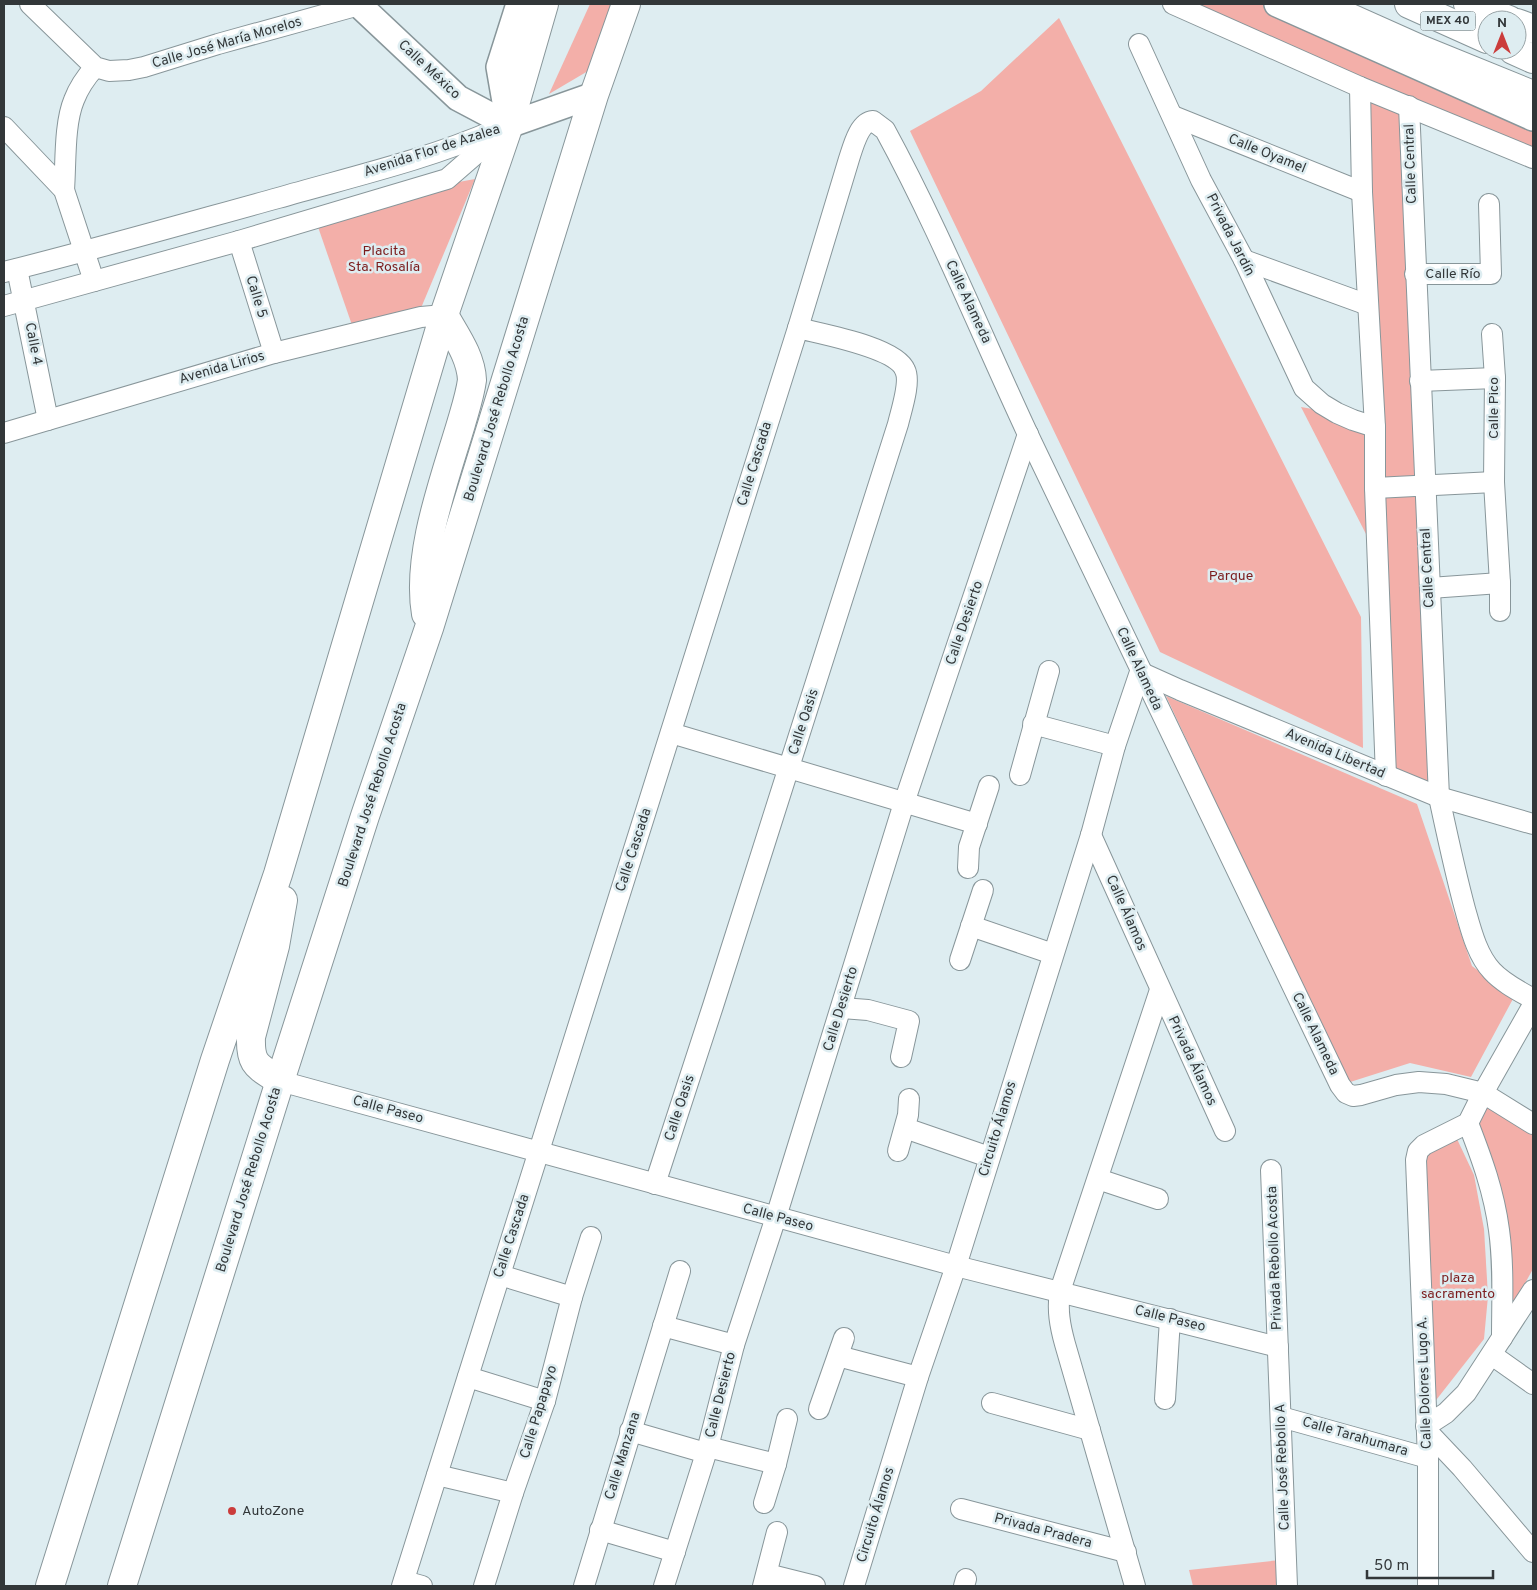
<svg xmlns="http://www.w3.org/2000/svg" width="1537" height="1590" viewBox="0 0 1537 1590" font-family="Overpass,sans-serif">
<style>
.green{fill:#f3afa9}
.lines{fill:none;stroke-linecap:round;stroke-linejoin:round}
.minor-casing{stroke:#88969a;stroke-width:22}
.tertiary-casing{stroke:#88969a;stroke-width:28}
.primary-casing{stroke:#88969a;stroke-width:30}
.trunk-casing{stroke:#88969a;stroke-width:30}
.minor{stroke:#fff;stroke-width:20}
.tertiary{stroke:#fff;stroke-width:25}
.primary{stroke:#fff;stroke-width:28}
.trunk{stroke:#fff;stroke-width:28}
.poi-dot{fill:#cb3c3b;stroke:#deedf1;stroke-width:2}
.labels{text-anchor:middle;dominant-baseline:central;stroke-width:5;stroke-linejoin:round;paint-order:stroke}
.shield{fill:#deedf1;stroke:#666e70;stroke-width:1}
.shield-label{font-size:12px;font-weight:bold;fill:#323739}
.street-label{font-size:14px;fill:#323739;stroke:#deedf1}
.park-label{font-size:14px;fill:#7b1c1d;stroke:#deedf1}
.poi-label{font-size:14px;fill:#323739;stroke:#deedf1;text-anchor:start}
</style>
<rect width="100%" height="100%" fill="#deedf1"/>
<g class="green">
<polygon points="590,4 617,4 588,71 549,94"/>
<polygon points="1178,4 1269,4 1533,122 1533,152"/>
<polygon points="1059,18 1361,617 1363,748 1160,652 910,131 981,91"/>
<polygon points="1361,89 1408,107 1420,482 1377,485"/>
<polygon points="475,179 421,308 353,328 317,224 448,184"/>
<polygon points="1301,407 1324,411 1369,430 1366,534"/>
<polygon points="1422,488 1433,787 1388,772 1377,490"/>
<polygon points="1166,696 1417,804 1472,966 1514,997 1471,1077 1410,1063 1347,1083"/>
<polygon points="1485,1101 1533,1131 1533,1269 1510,1310 1472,1124"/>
<polygon points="1457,1139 1474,1175 1484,1229 1488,1296 1484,1339 1433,1404 1424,1157 1435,1147"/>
<polygon points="1280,1560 1281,1586 1193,1586 1189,1570"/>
</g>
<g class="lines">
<defs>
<g id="minor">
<polyline points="30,4 95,67 109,71 129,70 144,67 218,44 359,5"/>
<polyline points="1173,4 1360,87 1533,158"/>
<polyline points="1139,44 1201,180 1244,260 1304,388 1322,404 1337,413 1353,420 1375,427"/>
<polyline points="1360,87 1362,192 1375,427 1375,488 1386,776"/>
<path d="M1409,106L1439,797C1447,834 1455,872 1465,909C1471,930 1477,955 1492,971C1503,983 1519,991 1533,999"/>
<polyline points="1173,116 1362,192"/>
<polyline points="4,127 64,190 94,281"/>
<path d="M64,190C66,163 64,124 74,100C79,87 86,77 95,67"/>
<polyline points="239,241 274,353"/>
<polyline points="1244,260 1368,305"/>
<polyline points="17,269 48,420"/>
<path d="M4,272C96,249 187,223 278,198C351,177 426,160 495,130"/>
<polyline points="1415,274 1491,274 1489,204"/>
<polyline points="4,306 239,241 447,179 509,125"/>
<polyline points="1492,334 1495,378 1494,482 1500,583 1500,611"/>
<polyline points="1420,381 1495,378"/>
<polyline points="4,433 274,353 421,317 444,315"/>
<polyline points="1375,488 1494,482"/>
<polyline points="1430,588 1500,583"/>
<polyline points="1033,724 1115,746"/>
<polyline points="671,733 977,824"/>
<polyline points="1020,775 1049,671"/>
<polyline points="1091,835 1225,1131"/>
<polyline points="968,868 969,847 989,786"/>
<polyline points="971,926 1053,954"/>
<polyline points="960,960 983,890"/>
<polyline points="842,1008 868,1010 909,1021 901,1057"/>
<polyline points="280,1081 956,1266 1278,1347"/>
<path d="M1468,1123C1482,1159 1494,1192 1499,1230C1504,1266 1502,1302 1502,1338"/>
<polyline points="905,1128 989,1157"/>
<polyline points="898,1151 908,1115 909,1099"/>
<polyline points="1271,1170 1287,1586"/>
<polyline points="1098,1179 1158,1199"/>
<path d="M655,1184L713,1006L898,424C901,411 911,382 905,370C896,347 821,334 798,328"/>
<polyline points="500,1275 572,1297"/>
<polyline points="663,1326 734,1345"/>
<polyline points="1492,1355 1533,1384"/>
<polyline points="838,1356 918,1377"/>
<polyline points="468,1377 545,1401"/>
<polyline points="1165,1399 1170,1319"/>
<polyline points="992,1403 1090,1430"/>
<polyline points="819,1409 844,1338"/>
<polyline points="1281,1417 1428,1458"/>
<polyline points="1426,1426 1446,1413 1466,1393 1533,1290"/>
<polyline points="630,1431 706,1453"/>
<polyline points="1427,1431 1462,1468 1533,1552"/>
<polyline points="708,1447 776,1464"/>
<polyline points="437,1475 513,1493"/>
<polyline points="764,1503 776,1464 787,1419"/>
<polyline points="961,1509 1126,1552"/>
<polyline points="600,1530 675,1552"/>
<polyline points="767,1574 815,1586"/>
<polyline points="404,1581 422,1586"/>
<path d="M402,1586L798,328L849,159C853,147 859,122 873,121L885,130C940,231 983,339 1032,443C1134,658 1236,872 1340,1085L1346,1093L1353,1096L1361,1095L1396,1085L1419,1082L1446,1084L1483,1093L1533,1124"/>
<polyline points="484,1586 513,1493 545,1401 572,1297 591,1237"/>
<polyline points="584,1586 680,1271"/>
<polyline points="664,1586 708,1447 734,1345 776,1217 904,803 1028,434"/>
<polyline points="763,1586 777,1532"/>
<polyline points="854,1586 918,1377 956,1266 1091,835 1115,746 1140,672 1180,690 1439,797 1533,824"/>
<polyline points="964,1586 966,1579"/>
<path d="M1135,1586L1065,1344C1060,1326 1057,1310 1060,1291L1160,990"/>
<polyline points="1428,1586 1428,1458 1416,1160 1418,1151 1424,1145 1468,1123 1483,1093 1533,1005"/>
</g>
<g id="tertiary">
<polyline points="358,4 458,98 509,125 594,95"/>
<polyline points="1277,4 1533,118"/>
<polyline points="509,125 499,67 519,4"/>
</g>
<g id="primary">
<path d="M426,614C416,555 444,481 461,424C465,410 470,395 472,380C471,356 455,335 444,315"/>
<path d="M280,1081C258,1066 250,1066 251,1037L275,946L283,900"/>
<polyline points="50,1586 215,1060 278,874 444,315 509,125 544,4"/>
<polyline points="122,1586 280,1081 365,816 429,628 594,95 626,4"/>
</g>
<g id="trunk">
<polyline points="1319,4 1422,50 1533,95"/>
<polyline points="1409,4 1487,39"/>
<polyline points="1468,4 1509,20"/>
<polyline points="1517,23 1533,29"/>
<polyline points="1513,50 1533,59"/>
</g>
</defs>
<use href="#minor" class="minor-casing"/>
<use href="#tertiary" class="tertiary-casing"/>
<use href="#primary" class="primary-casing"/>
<use href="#trunk" class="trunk-casing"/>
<use href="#minor" class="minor"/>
<use href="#tertiary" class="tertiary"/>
<use href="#primary" class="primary"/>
<use href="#trunk" class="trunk"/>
</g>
<circle class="poi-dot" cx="232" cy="1511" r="5"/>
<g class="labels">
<rect class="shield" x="1420.5" y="11.5" width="55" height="19" rx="4"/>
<g class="shield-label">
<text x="1448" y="21">MEX 40</text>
</g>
<g class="street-label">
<text transform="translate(227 43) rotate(-16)">Calle José María Morelos</text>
<text transform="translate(429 70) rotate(43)">Calle México</text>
<text transform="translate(432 151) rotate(-18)">Avenida Flor de Azalea</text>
<text transform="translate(1267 154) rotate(22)">Calle Oyamel</text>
<text transform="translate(1411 164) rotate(-92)">Calle Central</text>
<text transform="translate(1230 235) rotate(63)">Privada Jardín</text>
<text x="1453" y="274">Calle Río</text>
<text transform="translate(256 297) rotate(73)">Calle 5</text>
<text transform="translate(968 302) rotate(65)">Calle Alameda</text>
<text transform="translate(33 344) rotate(79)">Calle 4</text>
<text transform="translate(222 368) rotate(-16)">Avenida Lirios</text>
<text transform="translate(1494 408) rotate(-90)">Calle Pico</text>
<text transform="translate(497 409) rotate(-73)">Boulevard José Rebollo Acosta</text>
<text transform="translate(755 464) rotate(-73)">Calle Cascada</text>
<text transform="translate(1428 568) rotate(-93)">Calle Central</text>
<text transform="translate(965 623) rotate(-71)">Calle Desierto</text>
<text transform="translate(1139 669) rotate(65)">Calle Alameda</text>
<text transform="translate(804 722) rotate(-72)">Calle Oasis</text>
<text transform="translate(1335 754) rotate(23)">Avenida Libertad</text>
<text transform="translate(373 795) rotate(-72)">Boulevard José Rebollo Acosta</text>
<text transform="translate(634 850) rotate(-72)">Calle Cascada</text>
<text transform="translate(1126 913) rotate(66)">Calle Álamos</text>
<text transform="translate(841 1009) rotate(-73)">Calle Desierto</text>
<text transform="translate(1315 1034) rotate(64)">Calle Alameda</text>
<text transform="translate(1192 1061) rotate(65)">Privada Álamos</text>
<text transform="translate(680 1108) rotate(-72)">Calle Oasis</text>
<text transform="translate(388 1110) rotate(15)">Calle Paseo</text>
<text transform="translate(998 1129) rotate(-73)">Circuito Álamos</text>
<text transform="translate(249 1180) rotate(-73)">Boulevard José Rebollo Acosta</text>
<text transform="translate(778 1218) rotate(15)">Calle Paseo</text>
<text transform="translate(512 1236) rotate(-72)">Calle Cascada</text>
<text transform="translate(1275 1258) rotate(-92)">Privada Rebollo Acosta</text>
<text transform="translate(1170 1319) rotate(14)">Calle Paseo</text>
<text transform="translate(1425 1383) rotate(-92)">Calle Dolores Lugo A.</text>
<text transform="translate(721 1395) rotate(-76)">Calle Desierto</text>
<text transform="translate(539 1412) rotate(-73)">Calle Papapayo</text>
<text transform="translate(1355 1437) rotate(16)">Calle Tarahumara</text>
<text transform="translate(623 1456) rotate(-73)">Calle Manzana</text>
<text transform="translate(1283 1467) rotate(-92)">Calle José Rebollo A</text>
<text transform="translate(876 1515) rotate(-73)">Circuito Álamos</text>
<text transform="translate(1043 1531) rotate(15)">Privada Pradera</text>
</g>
<g class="park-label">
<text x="384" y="251">Placita<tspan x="384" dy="16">Sta. Rosalía</tspan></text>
<text x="1231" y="576">Parque</text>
<text x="1458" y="1278">plaza<tspan x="1458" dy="16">sacramento</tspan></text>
</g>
<g class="poi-label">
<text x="242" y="1511">AutoZone</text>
</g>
</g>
<rect width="1537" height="1590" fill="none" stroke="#323739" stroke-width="10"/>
<g transform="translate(1502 35)"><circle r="24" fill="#deedf1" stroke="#99a4a7"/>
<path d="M0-4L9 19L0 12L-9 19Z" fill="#cb3c3b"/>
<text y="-8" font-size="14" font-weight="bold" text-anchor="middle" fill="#323739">N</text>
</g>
<path d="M1367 1570v8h126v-8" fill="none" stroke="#323739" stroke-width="2.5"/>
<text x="1374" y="1570" font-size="15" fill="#323739" stroke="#deedf1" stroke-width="4" paint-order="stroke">50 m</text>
</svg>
